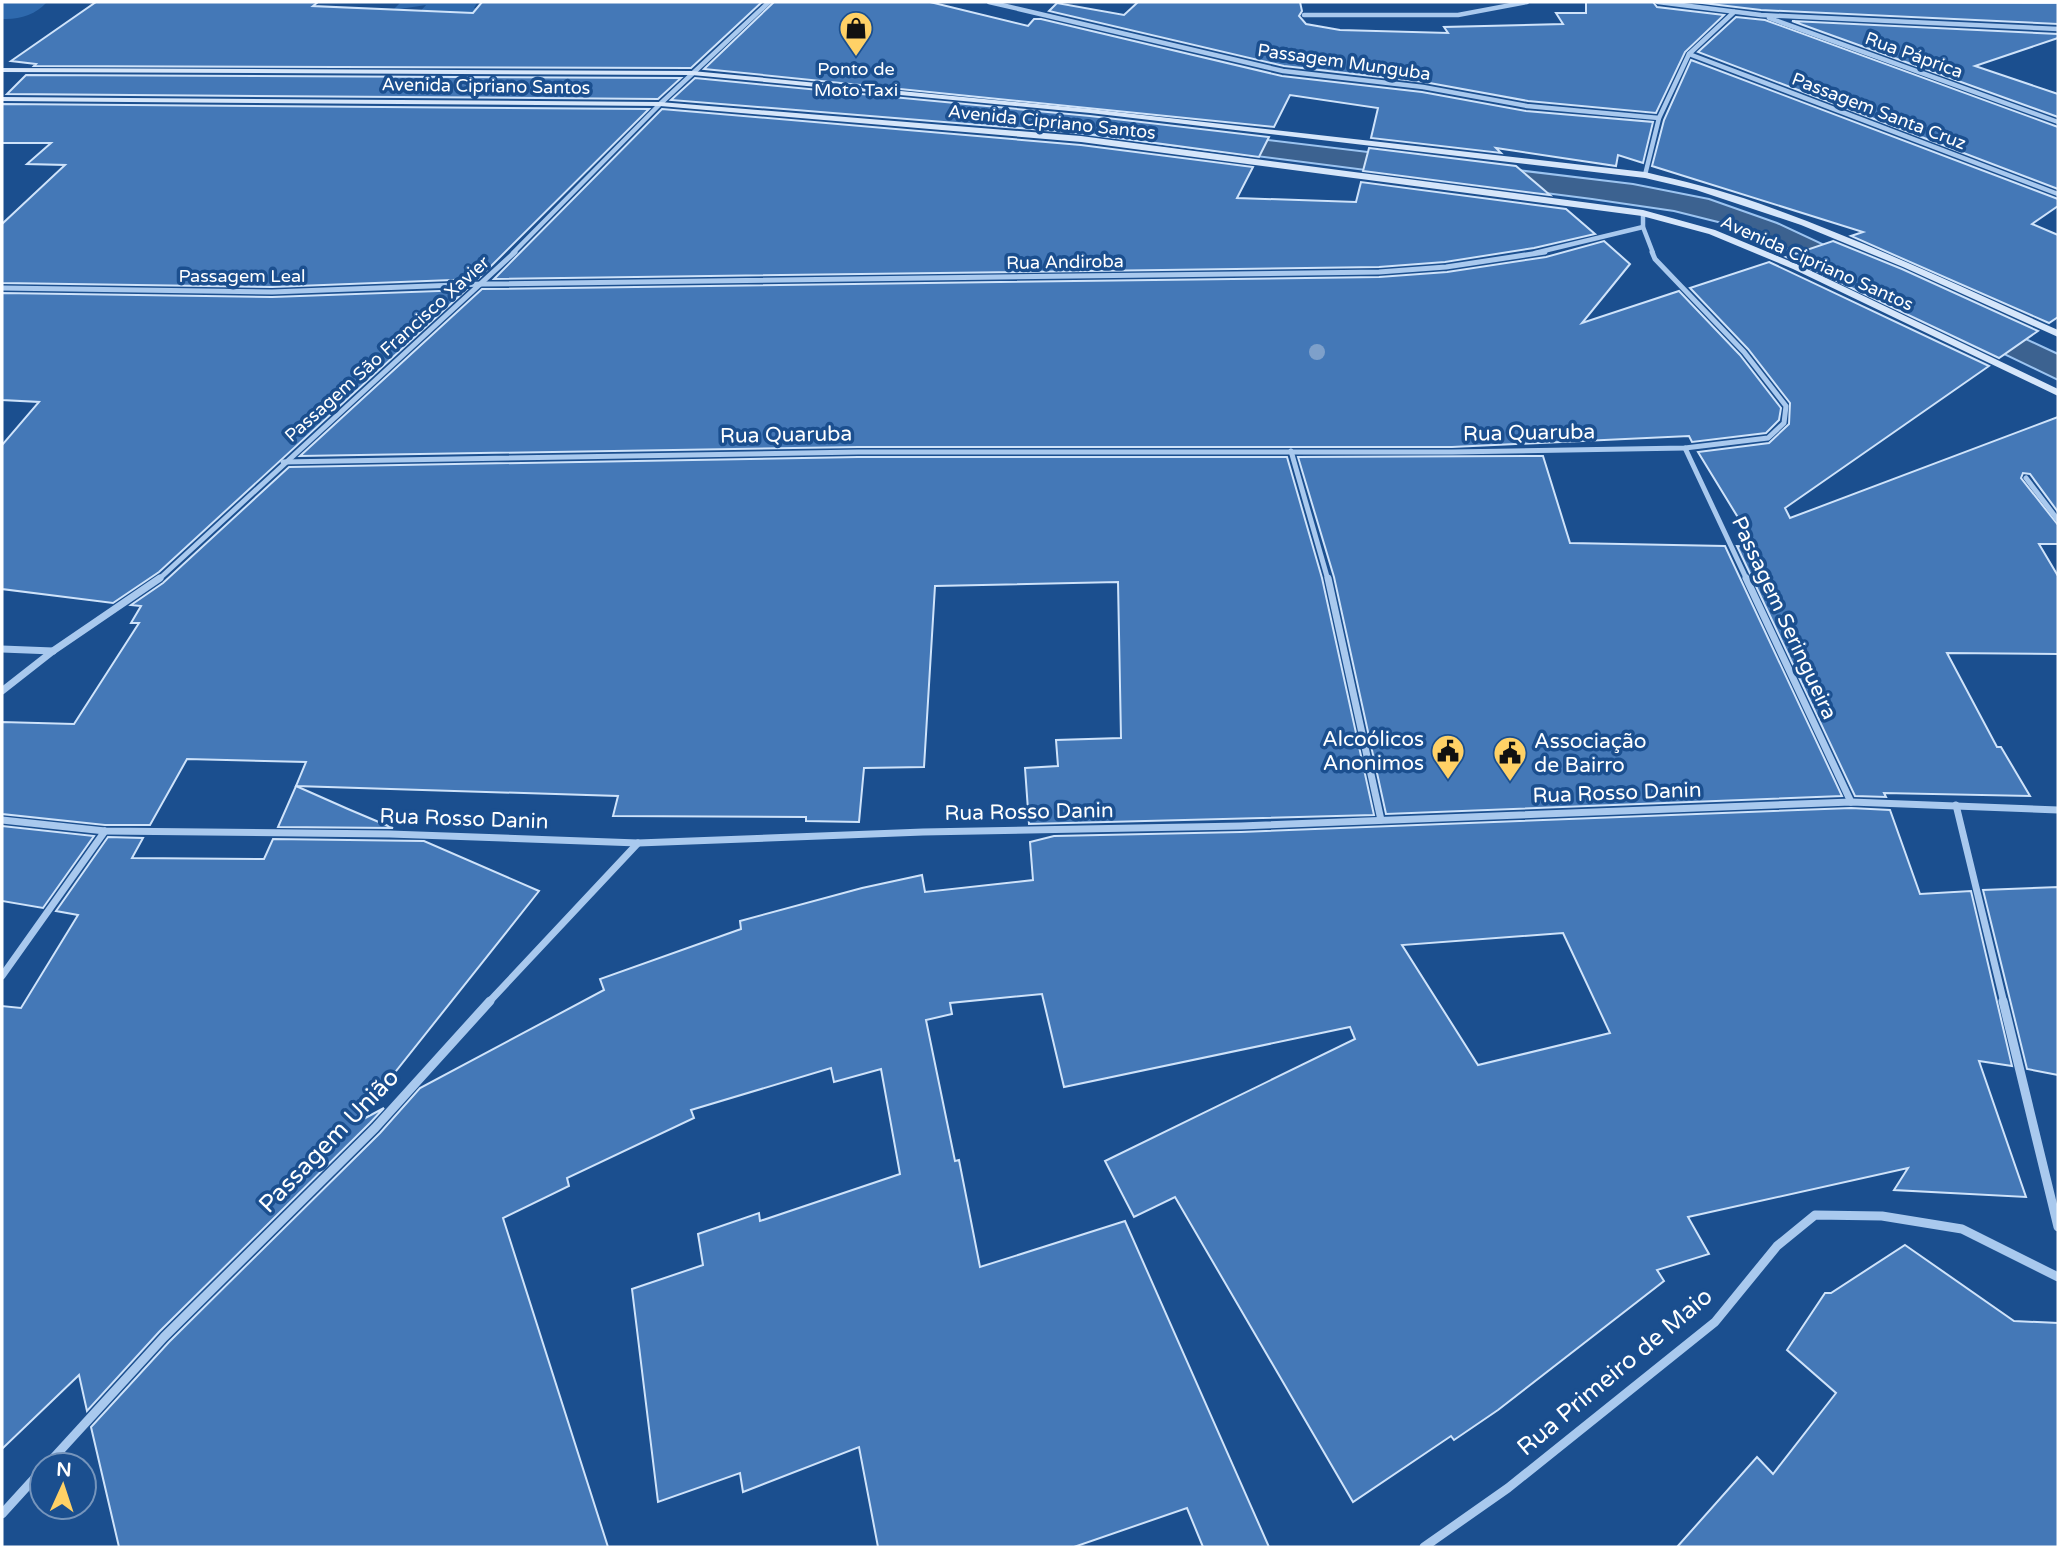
<svg xmlns="http://www.w3.org/2000/svg" width="2060" height="1549" viewBox="0 0 2060 1549" font-family="'Varela Round',sans-serif">
<style>
.green{fill:#2e69ad}
.water{fill:#3c6290;stroke:#9cc4f0;stroke-width:2}
.building{fill:#4478b7;stroke:#cfe3fa;stroke-width:2;fill-rule:evenodd}
.lines{fill:none;stroke-linecap:round;stroke-linejoin:round}
.street-far3{stroke:#a9c9ee;stroke-width:4.5}
.street-far2{stroke:#a9c9ee;stroke-width:5}
.street-far1{stroke:#a9c9ee;stroke-width:7}
.street{stroke:#a9c9ee;stroke-width:9}
.secondary{fill:#d6e6fa;fill-rule:evenodd}
.tree{fill:#7ea0ca}
.labels{text-anchor:middle;dominant-baseline:central;stroke-width:7;stroke-linejoin:round;paint-order:stroke}
.far-street-label{font-size:18px;fill:#fff;stroke:#1b4f8f}
.far-poi-label{font-size:18px;fill:#fff;stroke:#1b4f8f}
.street-label{font-size:21px;fill:#fff;stroke:#1b4f8f}
.poi-label{font-size:21px;fill:#fff;stroke:#1b4f8f;text-anchor:end}
.near-street-label{font-size:24px;fill:#fff;stroke:#1b4f8f}
</style>
<rect width="100%" height="100%" fill="#1b4f8f"/>
<g class="green">
<path d="M5,2H47C35,15 19,20 2,19V3Z"/>
<polygon points="401,2 477,3 474,8 510,13 453,14 400,34 426,5 393,10"/>
</g>
<polygon class="water" points="1027,111 1633,184 1709,199 1777,223 2058,354 2058,380 1782,247 1726,224 1674,211 1592,199 1061,131"/>
<g class="building">
<polygon points="96,2 318,2 313,6 473,13 482,2 762,2 691,68 34,66 36,64 11,61"/>
<polygon points="774,2 930,2 1028,26 1034,19 1041,19 1282,76 1422,92 1526,111 1653,122 1643,163 1618,155 1616,166 1496,148 1501,153 1371,138 1378,108 1290,95 1274,127 704,69"/>
<polygon points="1138,2 1300,2 1302,11 1299,16 1306,24 1340,30 1448,33 1444,27 1563,24 1556,13 1586,13 1586,2 1653,2 1657,7 1724,15 1685,52 1656,113 1528,101 1424,82 1284,66 1049,11 1057,3 1124,15"/>
<polygon points="1694,2 2058,3 2058,24 1761,10"/>
<polygon points="1736,17 1765,20 2058,127 2058,189 1698,52"/>
<polygon points="1792,21 2058,34 2058,38 1975,66 2058,94 2058,117"/>
<polygon points="1691,60 2058,199 2058,206 2032,224 2058,235 2058,317 2049,323 1851,236 1863,232 1652,166 1664,120"/>
<polygon points="26,75 681,78 658,99 7,94"/>
<polygon points="695,78 1090,116 1269,137 1259,157 1081,133 671,100"/>
<polygon points="2,104 649,109 478,279 272,287 2,283 2,224 65,165 27,164 51,143 2,143"/>
<polygon points="662,109 1081,145 1253,167 1237,198 1356,202 1361,182 1566,209 1595,234 1534,248 1445,262 1379,267 494,279"/>
<polygon points="1369,148 1516,166 1550,195 1363,171"/>
<polygon points="1604,241 1630,264 1582,323 1679,291 1740,355 1781,408 1779,420 1766,433 1692,442 1689,436 1452,447 858,447 300,456 482,289 1379,277 1447,272 1546,257"/>
<polygon points="1833,241 1902,269 2038,331 1999,358 1786,257"/>
<polygon points="1769,262 1989,366 1785,508 1790,518 2058,417 2058,512 2030,474 2023,473 2021,478 2058,525 2058,544 2039,544 2058,576 2058,654 1947,653 1997,747 2001,747 2030,796 1884,793 1886,797 1855,796 1737,546 1756,547 1698,452 1769,443 1789,424 1790,403 1748,349 1690,288"/>
<polygon points="466,290 159,572 113,603 2,589 2,445 39,402 2,400 2,293 272,297"/>
<polygon points="1543,456 1570,543 1725,546 1842,796 1386,814 1334,577 1298,457"/>
<polygon points="858,457 1287,457 1322,578 1374,815 1029,824 1025,768 1058,766 1056,740 1121,738 1118,582 935,586 924,767 864,768 859,822 806,821 806,817 613,816 618,796 296,786 306,762 187,759 150,825 105,825 2,814 2,722 74,724 139,623 131,623 141,606 131,605 163,583 289,467"/>
<polygon points="296,786 348,809 393,828 278,827"/>
<path d="M1851,808L1890,810L1920,894L1971,891L2012,1066L1979,1061L2026,1197L1894,1190L1908,1168L1688,1217L1709,1254L1657,1270L1664,1281L1498,1410L1454,1440L1451,1436L1353,1502L1175,1197L1134,1217L1105,1161L1355,1039L1350,1027L1064,1087L1042,994L950,1003L952,1014L926,1020L955,1161L959,1160L980,1267L1125,1221L1269,1547H1203L1187,1508L1074,1547H878L859,1447L743,1492L740,1473L658,1502L632,1289L703,1265L698,1234L759,1213L760,1221L900,1174L881,1069L834,1082L831,1068L691,1110L694,1118L567,1178L569,1186L503,1218L608,1547H119L91,1427L169,1342L380,1133L420,1088L604,990L600,979L741,929L740,921L862,888L922,875L925,892L1033,880L1030,842L1054,836L1241,832ZM1563,933L1610,1033L1478,1065L1402,945Z"/>
<polygon points="2,826 94,836 43,908 2,901"/>
<polygon points="108,837 143,838 132,858 264,859 273,839 424,841 539,891 354,1124 384,1108 370,1123 159,1332 87,1411 79,1375 2,1449 2,1006 21,1008 78,915 56,911"/>
<polygon points="2058,887 2058,1075 2027,1069 1983,890"/>
<polygon points="1905,1245 2014,1321 2058,1323 2058,1547 1677,1547 1757,1457 1773,1474 1836,1393 1787,1350 1825,1293 1831,1293"/>
</g>
<g class="lines">
<g class="street-far3">
<polyline points="989,2 1283,71 1423,87 1527,106 1659,118"/>
<polyline points="1658,2 1761,15 2058,29"/>
<polyline points="1304,15 1458,15 1527,2"/>
<polyline points="1769,18 2058,122"/>
<polyline points="1689,54 2058,194"/>
<polyline points="1645,175 1659,118 1689,54 1734,12"/>
<polyline points="1643,213 1643,227 1653,253"/>
<polyline points="513,253 660,104 769,2"/>
<polyline points="1535,253 1643,227"/>
</g>
<g class="street-far2">
<polyline points="2,288 272,292 483,284 1379,272 1446,267 1545,252"/>
<polyline points="1685,448 1747,580"/>
<polyline points="1291,451 1328,580"/>
<polyline points="283,462 858,452 1452,452 1685,448 1768,438 1784,423 1786,406 1744,352 1655,259 1652,252"/>
<polyline points="2026,478 2058,520"/>
<polyline points="158,580 515,252"/>
</g>
<g class="street-far1">
<polyline points="1328,578 1381,820"/>
<polyline points="1746,578 1851,802"/>
<polyline points="2,649 53,651"/>
<polyline points="2,691 53,651 160,578"/>
<polyline points="1956,805 2004,1003"/>
<polyline points="2,820 105,831 390,834 638,843 923,832 1241,826 1851,802 2058,810"/>
<polyline points="2,976 105,831"/>
<polyline points="488,1003 638,843"/>
</g>
<g class="street">
<polyline points="2003,1001 2058,1227"/>
<polyline points="47,1465 164,1337 375,1128 490,1001"/>
<polyline points="2,1514 42,1470"/>
<polyline points="1424,1547 1508,1488 1715,1322 1777,1246 1815,1215 1882,1216 1962,1229 2058,1277"/>
</g>
<g class="secondary">
<path d="M2,68L692,71L1090,109L1645,172C1683,181 1721,190 1758,203C1861,239 1959,286 2058,330V337L1903,267L1801,225L1696,190L1645,178L1090,113L692,75L2,72Z"/>
<polygon points="2,97 660,102 1081,136 1643,210 1715,230 1799,265 2058,389 2058,396 1793,269 1709,234 1642,216 1081,142 660,106 2,101"/>
</g>
</g>
<circle class="tree" cx="1317" cy="352" r="8"/>
<defs>
<symbol id="shop-pin" viewBox="-11 -11 22 30"><path d="M0 17L-7.5 6A9.5 9.5 0 1 1 7.5 6Z" fill="#ffd166" stroke="#1b4f8f"/><path d="M-5-2.5h2.3a2.7 3.5 0 0 1 5.4 0H5L5.5 6h-11ZM-1.5-2.5h3a1.5 2.3 0 0 0-3 0Z" fill="#111"/></symbol>
<symbol id="civic-pin" viewBox="-11 -11 22 30"><path d="M0 17L-7.5 6A9.5 9.5 0 1 1 7.5 6Z" fill="#ffd166" stroke="#1b4f8f"/><path d="M-.6-6.5H3V-4.5H.6V-3L4-1V1h2V6H-6V1h2V-1L-.6-3ZM-1.2 2.5V6h2.4V2.5Z" fill="#111"/></symbol>
</defs>
<g fill-rule="evenodd">
<use href="#shop-pin" x="837" y="9" width="38" height="52"/>
<use href="#civic-pin" x="1429" y="732" width="38" height="52"/>
<use href="#civic-pin" x="1491" y="734" width="38" height="52"/>
</g>
<g class="labels">
<g class="far-street-label">
<text transform="translate(1914 55) rotate(20)">Rua Páprica</text>
<text transform="translate(1344 62) rotate(8)">Passagem Munguba</text>
<text transform="translate(486 86) rotate(1)">Avenida Cipriano Santos</text>
<text transform="translate(1879 111) rotate(21)">Passagem Santa Cruz</text>
<text transform="translate(1052 122) rotate(6)">Avenida Cipriano Santos</text>
<text transform="translate(1065 262) rotate(-1)">Rua Andiroba</text>
<text transform="translate(1817 263) rotate(24)">Avenida Cipriano Santos</text>
<text x="242" y="276">Passagem Leal</text>
<text transform="translate(387 349) rotate(-42)">Passagem São Francisco Xavier</text>
</g>
<g class="far-poi-label">
<text x="856" y="69">Ponto de<tspan x="856" dy="21">Moto Taxi</tspan></text>
</g>
<g class="street-label">
<text transform="translate(1529 433) rotate(-1)">Rua Quaruba</text>
<text transform="translate(786 435) rotate(-1)">Rua Quaruba</text>
<text transform="translate(1784 618) rotate(65)">Passagem Seringueira</text>
<text transform="translate(1617 793) rotate(-2)">Rua Rosso Danin</text>
<text transform="translate(1029 812) rotate(-1)">Rua Rosso Danin</text>
<text transform="translate(464 819) rotate(2)">Rua Rosso Danin</text>
</g>
<g class="poi-label">
<text x="1424" y="739">Alcoólicos<tspan x="1424" dy="24">Anonimos</tspan></text>
<text x="1534" y="741" text-anchor="start">Associação<tspan x="1534" dy="24">de Bairro</tspan></text>
</g>
<g class="near-street-label">
<text transform="translate(329 1141) rotate(-46)">Passagem União</text>
<text transform="translate(1615 1372) rotate(-40)">Rua Primeiro de Maio</text>
</g>
</g>
<rect width="2060" height="1549" fill="none" stroke="#ffffff" stroke-width="7"/>
<g transform="translate(63 1486) rotate(3)"><circle r="33" fill="#1b4f8f" stroke="#7695bc" stroke-width="2"/>
<path d="M0-5L12 26L0 18L-12 26Z" fill="#ffd166"/>
<text y="-10" font-size="19" font-weight="bold" text-anchor="middle" fill="#ffffff">N</text>
</g>
</svg>
